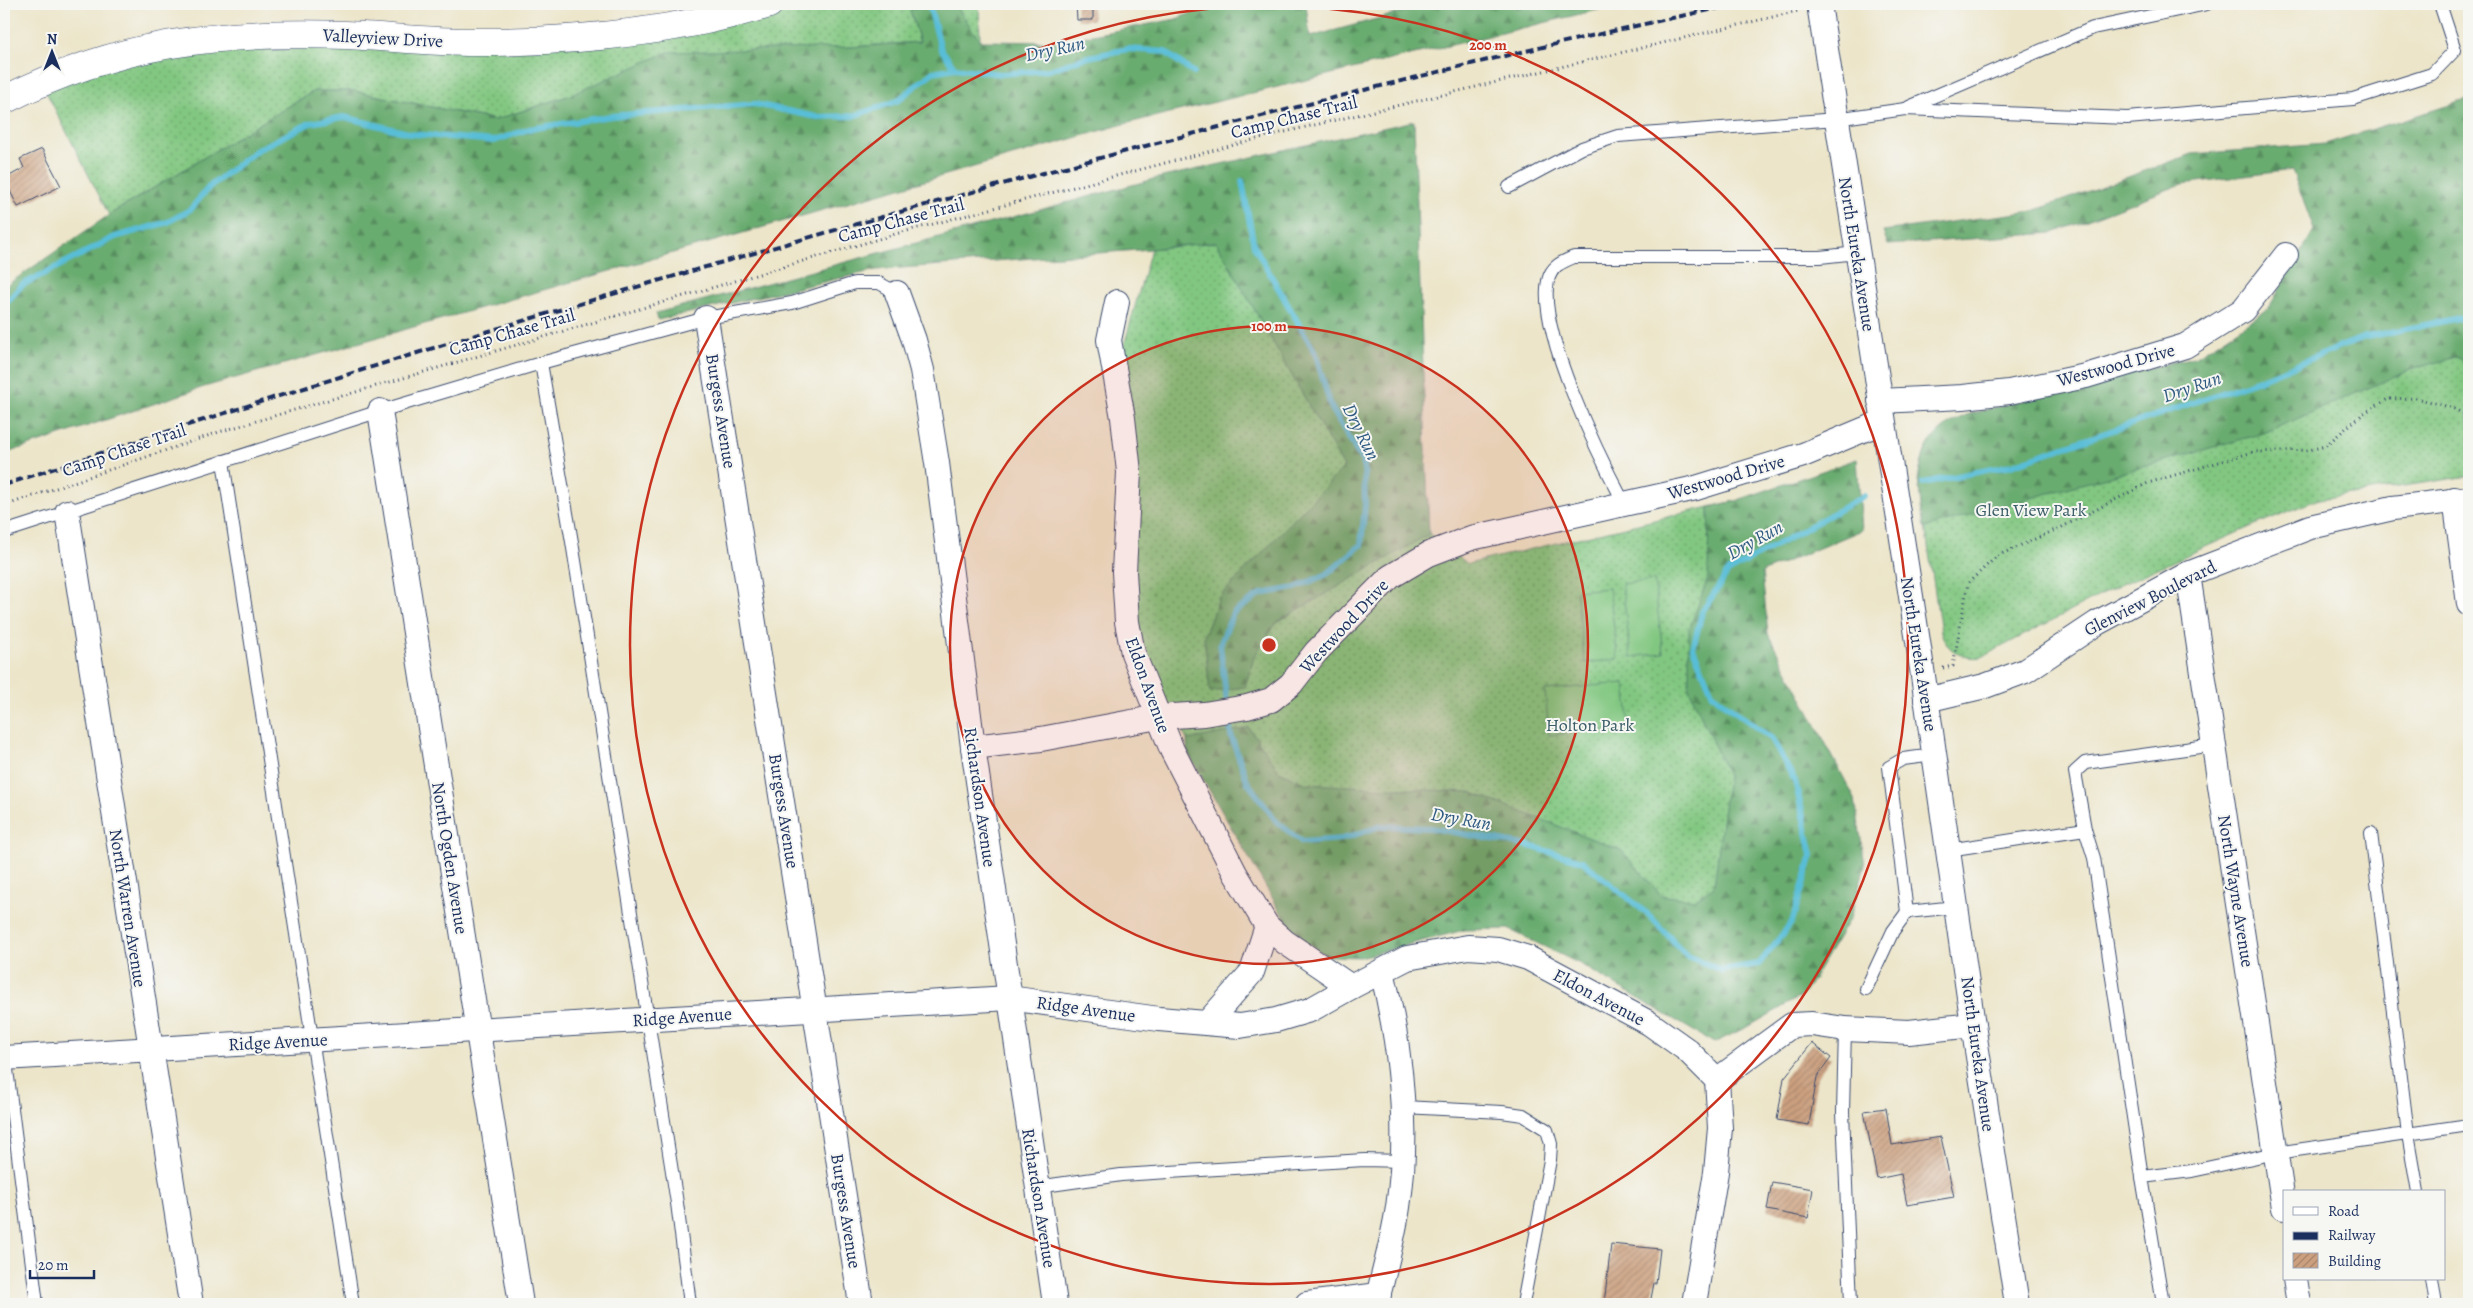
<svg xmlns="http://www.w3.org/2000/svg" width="2473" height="1308" viewBox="0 0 2473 1308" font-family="Alegreya,serif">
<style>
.grass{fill:url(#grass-dots);stroke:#4e7b70}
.forest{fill:url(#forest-firs);stroke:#426e66}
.garden{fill:#82c781;stroke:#4e7b70}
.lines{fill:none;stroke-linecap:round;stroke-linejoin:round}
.stream{stroke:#59bdd7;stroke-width:6}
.building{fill:url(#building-hatch)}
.lane-casing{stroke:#3a4a6e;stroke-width:14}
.street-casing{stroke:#3a4a6e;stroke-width:26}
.secondary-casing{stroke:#3a4a6e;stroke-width:29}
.path{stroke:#3a4a6e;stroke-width:3;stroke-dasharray:1 4;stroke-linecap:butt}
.lane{stroke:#fff;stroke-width:12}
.street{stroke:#fff;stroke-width:24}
.secondary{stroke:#fff;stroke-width:28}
.rail{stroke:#1b2f5e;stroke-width:4;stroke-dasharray:8 4;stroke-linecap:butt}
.ring{fill:none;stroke:#c8321e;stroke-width:2.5}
.labels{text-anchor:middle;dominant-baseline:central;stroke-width:4;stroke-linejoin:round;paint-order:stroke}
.street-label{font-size:18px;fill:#1b2f5e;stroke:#f6f6f2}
.park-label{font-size:18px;fill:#3a5d68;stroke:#f6f6f2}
.water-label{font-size:19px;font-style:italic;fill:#2e5a82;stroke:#f6f6f2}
.centre{fill:#c8321e;stroke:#f6f6f2;stroke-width:2.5}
.ring-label{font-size:15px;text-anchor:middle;font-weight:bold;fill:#c8321e;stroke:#f6f6f2;stroke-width:4;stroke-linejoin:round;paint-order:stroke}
</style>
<defs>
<pattern id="grass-dots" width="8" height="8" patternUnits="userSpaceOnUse" patternTransform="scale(1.25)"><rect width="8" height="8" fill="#82c781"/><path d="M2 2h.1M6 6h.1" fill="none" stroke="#6aa26d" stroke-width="1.8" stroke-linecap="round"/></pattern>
<pattern id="forest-firs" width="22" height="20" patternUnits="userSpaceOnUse" patternTransform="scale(1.25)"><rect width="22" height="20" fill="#69ac6f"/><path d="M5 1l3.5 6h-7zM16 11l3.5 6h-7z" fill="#568c5e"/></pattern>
<pattern id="building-hatch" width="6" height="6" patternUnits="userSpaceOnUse" patternTransform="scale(1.25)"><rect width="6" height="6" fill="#cca07f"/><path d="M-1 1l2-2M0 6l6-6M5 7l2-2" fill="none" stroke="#a5836b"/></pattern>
</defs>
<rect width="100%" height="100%" fill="#f6f6f2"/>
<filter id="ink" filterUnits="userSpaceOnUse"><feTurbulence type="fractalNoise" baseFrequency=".02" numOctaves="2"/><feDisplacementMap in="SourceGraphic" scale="10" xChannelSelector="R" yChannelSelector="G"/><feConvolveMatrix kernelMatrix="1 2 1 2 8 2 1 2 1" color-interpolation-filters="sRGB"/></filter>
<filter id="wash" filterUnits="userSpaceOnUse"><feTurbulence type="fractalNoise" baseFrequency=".0096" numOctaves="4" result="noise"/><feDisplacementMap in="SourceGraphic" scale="20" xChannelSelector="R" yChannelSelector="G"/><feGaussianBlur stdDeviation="1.12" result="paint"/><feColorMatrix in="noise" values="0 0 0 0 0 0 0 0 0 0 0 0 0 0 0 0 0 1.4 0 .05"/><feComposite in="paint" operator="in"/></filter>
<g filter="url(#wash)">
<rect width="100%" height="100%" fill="#ece5c9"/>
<g class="grass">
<polygon points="769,4 927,4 910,10 920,42 850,47 568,96 495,120 354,91 314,91 109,215 41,82 135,50 472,42"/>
<polygon points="955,4 979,4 980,41"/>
<polygon points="1217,242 1344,467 1468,564 1735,501 1759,654 1848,819 1815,980 1709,999 1231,802 1187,740 1146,668 1131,596 1121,356 1151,249"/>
<path d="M2469,291V476L2319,499L2250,527L2118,586L1982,657C1962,660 1947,651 1941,632L1918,480C1922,448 1940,425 1970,414Z"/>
</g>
<g class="forest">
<polygon points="927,4 955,4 980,41 1056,42 1176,19 1214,4 1306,4 1310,37 1432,4 1622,4 1124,124 204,387 4,454 4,287 109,215 314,91 354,91 495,120 568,96 668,52 850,47 920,42 910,10"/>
<path d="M2469,99V363L2456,357L2410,370L2264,433L1924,528C1916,477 1912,435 1970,414L2197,356L2268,309L2314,230L2292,170L2182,184L2053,233L1888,245L1883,231L2033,211L2192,154L2325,144Z"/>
<polygon points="1414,121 1429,534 1277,622 1254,657 1245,687 1210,692 1204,636 1219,598 1344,467 1216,242 1151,249 876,270 658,320 656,313 1158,178"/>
<polygon points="1857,459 1862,530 1762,572 1768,634 1855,799 1865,866 1850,918 1803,995 1753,1024 1714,1043 1580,964 1508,929 1464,930 1361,957 1327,956 1294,935 1187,752 1187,740 1249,728 1279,771 1307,784 1470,792 1621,850 1661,895 1695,900 1714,886 1728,776 1689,689 1689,630 1708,578 1709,507 1735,501"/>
</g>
<g class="garden">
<polygon points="1654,580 1663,653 1631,657 1622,584"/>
<polygon points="1609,588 1618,659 1585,663 1576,591"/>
<polygon points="1625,683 1630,728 1549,735 1545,690"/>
</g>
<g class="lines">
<g class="stream">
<polyline points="929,4 941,49 955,68"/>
<polyline points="1242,181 1254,246 1315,352 1331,407 1364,464 1365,505 1361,545 1327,574 1295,588 1261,594 1233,613 1220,645 1231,736 1248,783 1277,822 1302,842 1342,839 1381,826 1431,828 1529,846 1582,861 1649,915 1687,956 1721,970 1759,964 1792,922 1812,855 1795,781 1772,739 1713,695 1693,648 1702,612 1728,572 1864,496"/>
<polyline points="4,305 22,285 115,237 168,222 191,209 209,187 257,150 310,123 344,117 412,134 494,141 529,129 611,116 755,104 816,117 853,116 897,101 933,72 955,68 1001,74 1049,70 1084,58 1128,49 1165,52 1194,73"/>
<polyline points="1923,483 2012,465 2259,380 2362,338 2469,316"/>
</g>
</g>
<g id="blocks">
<g class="building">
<polygon points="1076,4 1093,4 1093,20 1077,20"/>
<polygon points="42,149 61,186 18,207 4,179 24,168 20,159"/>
<polygon points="1812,1043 1831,1058 1817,1077 1809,1125 1777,1120 1784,1078"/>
<polygon points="1886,1108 1892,1145 1941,1137 1954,1197 1907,1205 1901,1174 1877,1179 1864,1111"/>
<polygon points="1772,1182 1813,1189 1808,1218 1767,1210"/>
<polygon points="1611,1244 1660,1249 1656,1283 1654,1283 1650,1304 1604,1304"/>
</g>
</g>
</g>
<g filter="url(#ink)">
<use href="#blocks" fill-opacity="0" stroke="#3a4a6e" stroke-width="1"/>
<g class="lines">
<defs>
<g id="lane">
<polyline points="1909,107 2093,28 2207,4"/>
<polyline points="1509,187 1582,148 1618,136 1836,119 1905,109 2127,118 2353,99 2432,74 2455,50 2440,4"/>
<polyline points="541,363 572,542 648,1020 677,1203 690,1304"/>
<polyline points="223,461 353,1304"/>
<path d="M1624,503C1600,458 1537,330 1548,281C1551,266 1562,262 1574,257H1820L1857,253"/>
<polyline points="4,532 380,411 541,363 706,318 792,303 855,283 879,283 897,293"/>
<polyline points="1934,755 1903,759 1889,767 1907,912 1956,907"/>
<polyline points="2371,833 2408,1134 2418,1192"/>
<polyline points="1948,850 2085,829"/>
<polyline points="1866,989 1893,931 1907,912"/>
<polyline points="1845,1029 1843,1112 1851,1304"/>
<polyline points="5,1054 37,1304"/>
<polyline points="1403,1107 1502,1112 1523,1115 1547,1130 1551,1144 1550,1160 1523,1304"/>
<polyline points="2142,1177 2094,858 2085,829 2075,772 2085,763 2214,745"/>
<polyline points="1037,1187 1121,1175 1364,1160 1403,1161"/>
<polyline points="2432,1279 2436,1304"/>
<polyline points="2163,1304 2142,1177 2192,1171 2276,1153 2469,1125"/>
</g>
<g id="street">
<polyline points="1819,4 1919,648 1973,1025 2017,1304"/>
<polyline points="897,293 914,340 922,370 937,463 973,747 1055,1304"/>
<polyline points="1117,302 1109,340 1123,418 1129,472 1124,572 1127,622 1133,653 1172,750 1235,873 1267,926 1285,942 1351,987 1407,958 1468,947 1498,949 1528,958 1649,1023 1687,1050 1717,1080 1720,1128 1716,1172 1694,1304"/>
<polyline points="706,318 861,1304"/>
<polyline points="1880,401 1963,397 2009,392 2086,376 2185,346 2243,310 2286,255"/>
<polyline points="380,411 521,1304"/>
<polyline points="2455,499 2469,604"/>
<polyline points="67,512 191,1304"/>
<polyline points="2188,574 2284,1208"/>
<polyline points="1926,700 1985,686 2025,671 2097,623 2188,574 2310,527 2393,508 2469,499"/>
<polyline points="973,747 1041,739 1158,717 1204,714 1247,707 1271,700 1291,684 1316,652 1390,577 1429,554 1471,538 1696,488 1803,455 1882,422"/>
<polyline points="1207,1023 1252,972 1267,926"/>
<polyline points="4,1058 1009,998 1159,1019 1240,1026 1276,1020 1310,1010 1351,987"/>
<polyline points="1717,1080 1792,1025 1812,1024 1845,1029 1909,1032 1973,1025"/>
<polyline points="2295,1279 2299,1304"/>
<polyline points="1307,1304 1379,1295"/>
<path d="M1376,1304C1384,1272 1393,1240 1398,1207C1410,1128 1401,1048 1382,971"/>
</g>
<path id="secondary" d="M4,100C120,42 217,31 346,35C389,37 432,42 475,42C574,42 673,33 769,4"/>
</defs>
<use href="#lane" class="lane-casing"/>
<use href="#street" class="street-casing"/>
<use href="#secondary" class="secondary-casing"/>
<g class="path">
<polyline points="4,506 219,432 899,233 1268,136 1798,11"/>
<polyline points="1943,668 1953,666 1968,583 1997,556 2062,527 2148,483 2253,452 2309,450 2325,446 2364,413 2388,399 2416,398 2450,407 2469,416"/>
</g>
<use href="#lane" class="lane"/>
<use href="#street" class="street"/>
<use href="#secondary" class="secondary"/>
<path class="rail" d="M4,485C396,355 792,237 1192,134C1373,87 1555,42 1738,4"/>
</g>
</g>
<circle cx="1269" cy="645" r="319" fill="#c8321e" fill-opacity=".12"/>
<g class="ring">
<circle cx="1269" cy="645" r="319"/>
<circle cx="1269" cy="645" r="639"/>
</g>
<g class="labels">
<g class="street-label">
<text transform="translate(383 38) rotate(3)">Valleyview Drive</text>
<text transform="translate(1294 117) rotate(-14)">Camp Chase Trail</text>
<text transform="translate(901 220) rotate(-15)">Camp Chase Trail</text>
<text transform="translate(1857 254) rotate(81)">North Eureka Avenue</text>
<text transform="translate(512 332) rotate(-16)">Camp Chase Trail</text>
<text transform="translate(2116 365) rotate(-15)">Westwood Drive</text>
<text transform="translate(721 411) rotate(81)">Burgess Avenue</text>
<text transform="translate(124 450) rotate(-19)">Camp Chase Trail</text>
<text transform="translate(1726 477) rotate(-16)">Westwood Drive</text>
<text transform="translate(2150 598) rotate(-27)">Glenview Boulevard</text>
<text transform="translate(1344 626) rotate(-47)">Westwood Drive</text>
<text transform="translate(1919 654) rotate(81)">North Eureka Avenue</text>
<text transform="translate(1148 685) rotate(70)">Eldon Avenue</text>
<text transform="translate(980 797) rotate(82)">Richardson Avenue</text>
<text transform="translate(784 811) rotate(81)">Burgess Avenue</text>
<text transform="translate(450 858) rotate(81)">North Ogden Avenue</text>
<text transform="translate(2236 891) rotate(81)">North Wayne Avenue</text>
<text transform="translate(128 908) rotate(81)">North Warren Avenue</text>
<text transform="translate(1599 997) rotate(28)">Eldon Avenue</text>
<text transform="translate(1086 1009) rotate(8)">Ridge Avenue</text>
<text transform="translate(682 1017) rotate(-4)">Ridge Avenue</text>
<text transform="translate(278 1042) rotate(-3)">Ridge Avenue</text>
<text transform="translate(1978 1054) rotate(82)">North Eureka Avenue</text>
<text transform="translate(1039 1198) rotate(81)">Richardson Avenue</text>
<text transform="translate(846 1211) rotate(81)">Burgess Avenue</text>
</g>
<g class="park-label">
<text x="2031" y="510">Glen View Park</text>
<text x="1590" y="725">Holton Park</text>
</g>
<g class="water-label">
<text transform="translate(1055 49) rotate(-12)">Dry Run</text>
<text transform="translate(2192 387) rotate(-19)">Dry Run</text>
<text transform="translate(1361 432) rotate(64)">Dry Run</text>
<text transform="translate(1755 540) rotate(-29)">Dry Run</text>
<text transform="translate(1461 819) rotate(10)">Dry Run</text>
</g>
</g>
<circle cx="1269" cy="645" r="8" class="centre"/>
<g class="ring-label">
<text x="1488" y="50">200 m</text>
<text x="1269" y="331">100 m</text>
</g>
<rect width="2473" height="1308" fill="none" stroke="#f6f6f2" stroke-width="20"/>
<rect x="2283" y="1190" width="162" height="90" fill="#f6f6f2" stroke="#9ea6b7"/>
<rect x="2293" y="1207" width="25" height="8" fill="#ffffff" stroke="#9ea6b7"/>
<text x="2328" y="1216" font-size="15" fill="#1b2f5e">Road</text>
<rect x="2293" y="1232" width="25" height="8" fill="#1b2f5e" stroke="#9ea6b7"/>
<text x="2328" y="1240" font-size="15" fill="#1b2f5e">Railway</text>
<rect x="2293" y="1253" width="25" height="15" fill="url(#building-hatch)" stroke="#9ea6b7"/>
<text x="2328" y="1266" font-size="15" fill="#1b2f5e">Building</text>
<g transform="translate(52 52)" stroke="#f6f6f2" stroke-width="4" paint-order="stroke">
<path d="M0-4L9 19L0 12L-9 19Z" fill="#1b2f5e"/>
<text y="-8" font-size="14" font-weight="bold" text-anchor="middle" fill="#1b2f5e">N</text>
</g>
<path d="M30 1270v8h64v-8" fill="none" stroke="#1b2f5e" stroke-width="2.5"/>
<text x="38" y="1270" font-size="15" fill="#1b2f5e" stroke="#f6f6f2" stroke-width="4" paint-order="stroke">20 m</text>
</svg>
